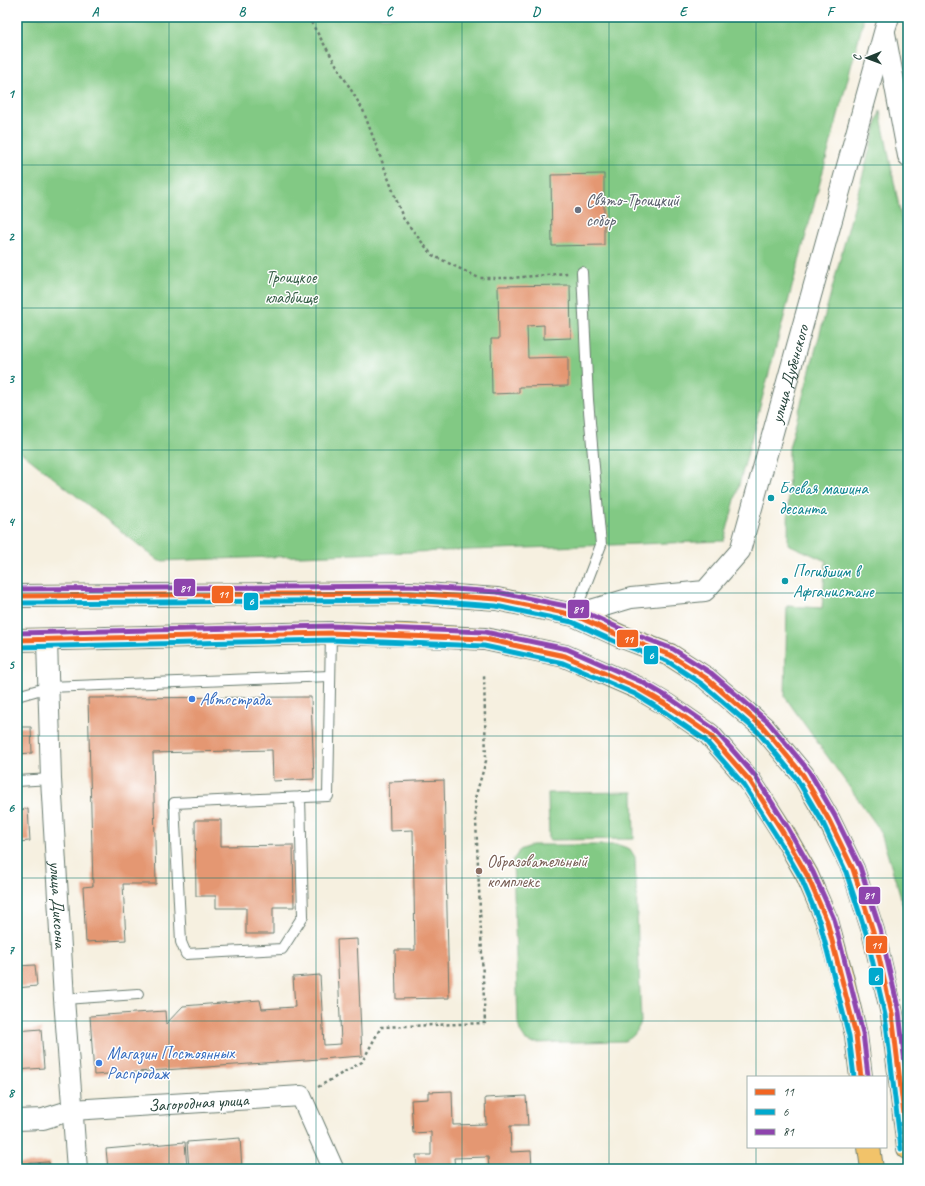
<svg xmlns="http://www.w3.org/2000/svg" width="925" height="1186" viewBox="0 0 925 1186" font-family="Caveat,sans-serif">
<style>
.green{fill:#82c984;stroke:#50835c}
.building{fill:#e49772}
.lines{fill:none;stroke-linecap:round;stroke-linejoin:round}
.lane-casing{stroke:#6a7c70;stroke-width:12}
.street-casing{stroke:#6a7c70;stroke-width:22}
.primary-casing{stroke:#6a7c70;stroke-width:24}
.path{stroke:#6a7c70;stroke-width:2.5;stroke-dasharray:3 3;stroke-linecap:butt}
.lane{stroke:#fff;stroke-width:10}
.street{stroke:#fff;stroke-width:20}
.primary{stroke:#f2c36a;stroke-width:22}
.bus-1-casing{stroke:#fff;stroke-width:8}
.bus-2-casing{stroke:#fff;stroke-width:8}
.bus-3-casing{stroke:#fff;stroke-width:8}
.bus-1{stroke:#f26522;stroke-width:5}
.bus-2{stroke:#00a9ce;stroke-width:5}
.bus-3{stroke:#8e44ad;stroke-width:5}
.grid{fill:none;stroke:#0f766e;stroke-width:1;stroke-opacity:0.55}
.worship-dot{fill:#6b7280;stroke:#fff;stroke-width:1.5}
.culture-dot{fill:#0f9aa8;stroke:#fff;stroke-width:1.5}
.shop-dot{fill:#3f7fe0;stroke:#fff;stroke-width:1.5}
.education-dot{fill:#8d6e63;stroke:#fff;stroke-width:1.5}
.labels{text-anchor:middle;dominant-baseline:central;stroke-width:3;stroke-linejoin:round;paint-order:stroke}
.worship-label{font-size:17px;fill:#5b616d;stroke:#fff;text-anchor:start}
.park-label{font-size:17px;fill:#386048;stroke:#fff}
.street-label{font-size:17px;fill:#1f3d34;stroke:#fff}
.culture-label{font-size:17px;fill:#0d838f;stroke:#fff;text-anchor:start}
.shop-label{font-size:17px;fill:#366cbe;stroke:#fff;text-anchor:start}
.education-label{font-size:17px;fill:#785e54;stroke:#fff;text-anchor:start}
.line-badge{stroke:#fff;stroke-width:1.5}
.badge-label{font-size:11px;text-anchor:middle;font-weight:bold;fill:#fff}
.neatline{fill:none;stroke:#0f766e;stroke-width:1.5}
.grid-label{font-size:13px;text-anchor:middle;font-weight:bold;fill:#0f766e}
</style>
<rect width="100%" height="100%" fill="#fff"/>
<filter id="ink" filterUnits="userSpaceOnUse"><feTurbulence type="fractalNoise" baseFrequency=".025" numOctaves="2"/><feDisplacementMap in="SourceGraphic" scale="8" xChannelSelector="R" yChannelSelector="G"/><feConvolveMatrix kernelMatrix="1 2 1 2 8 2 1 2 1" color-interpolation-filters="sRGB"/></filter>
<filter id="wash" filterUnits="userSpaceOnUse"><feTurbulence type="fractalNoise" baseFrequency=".012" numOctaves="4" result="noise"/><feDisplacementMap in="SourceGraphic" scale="16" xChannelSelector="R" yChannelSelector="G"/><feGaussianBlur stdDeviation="0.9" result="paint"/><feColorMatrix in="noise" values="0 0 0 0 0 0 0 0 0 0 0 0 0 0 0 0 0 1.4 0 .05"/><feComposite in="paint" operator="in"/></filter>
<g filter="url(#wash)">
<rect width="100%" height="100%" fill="#f6f0e0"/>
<g class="green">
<polygon points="17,17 862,17 863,22 724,541 159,561 17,449"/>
<polygon points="880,111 908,252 908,921 880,830 785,697 787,606 822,608 826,561 788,544 789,448"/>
<polygon points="633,792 634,839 549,840 548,793"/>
<path d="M532,845H619L630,849L635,857L641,1022C637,1031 634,1038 624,1041L532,1043L526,1041L520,1031L518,1023L513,860L520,850Z"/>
</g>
<g id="blocks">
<g class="building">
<polygon points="604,174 604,245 552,246 551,175"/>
<polygon points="570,285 571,338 544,339 544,325 527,326 528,358 568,357 568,386 519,387 519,393 492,394 491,339 499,339 498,286"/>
<polygon points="311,697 314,779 273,781 272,750 153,753 156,884 123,884 126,940 86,942 83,887 93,886 88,698"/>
<polygon points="17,727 31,727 32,753 17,754"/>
<polygon points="444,780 449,998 396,999 395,950 415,950 413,830 390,831 389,782"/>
<polygon points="28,809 30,841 17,842 17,810"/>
<polygon points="195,820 221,820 221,846 293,845 294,907 273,907 273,934 246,934 246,908 216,908 216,896 196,896"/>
<polygon points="357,939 362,1056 94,1075 90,1016 165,1011 166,1024 183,1006 260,1000 262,1009 295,1007 293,977 320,975 324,1045 341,1044 337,940"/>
<polygon points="35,965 37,986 17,988 17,966"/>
<polygon points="41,1029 44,1068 17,1070 17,1031"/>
<polygon points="452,1091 453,1125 486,1124 485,1098 526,1096 528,1126 510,1126 511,1152 531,1151 532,1169 489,1169 488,1157 454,1158 455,1169 417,1169 416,1155 431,1155 431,1132 413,1133 411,1100 428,1099 428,1092"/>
<polygon points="240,1138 242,1169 189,1169 187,1142"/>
<polygon points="185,1142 187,1169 108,1169 106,1149"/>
<polygon points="49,1162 50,1169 17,1169 17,1164"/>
</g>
</g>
</g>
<g filter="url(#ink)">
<use href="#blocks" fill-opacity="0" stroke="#6a7c70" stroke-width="1"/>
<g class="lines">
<defs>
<g id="lane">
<polyline points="574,615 601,545 588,400 582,272"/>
<polyline points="17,696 49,687 330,676"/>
<polyline points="17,781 51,779"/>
<polyline points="300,797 303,916 282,949 186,954 181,942 174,803 328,796 331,633"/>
<polyline points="64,999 138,994"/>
</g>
<g id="street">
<polyline points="885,33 908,156"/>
<path id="s1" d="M574,615L631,598L705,591L740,551L885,29L889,17"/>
<path id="s2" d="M47,640L51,779L64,999L77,1169"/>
<path id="s3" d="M17,1120L43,1119L72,1110L301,1096L333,1168"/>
</g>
<g id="primary">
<polyline points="17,596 410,593 497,599 574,615 620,636 670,655 706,678 763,727 803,775 829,820 853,869 873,931 892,1014 908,1148"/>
<polyline points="17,640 331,633 405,635 485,639 565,656 638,688 667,705 709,734 750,781 782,831 807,875 827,921 842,976 856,1035 861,1077"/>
<polyline points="869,1147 872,1169"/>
</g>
</defs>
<use href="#lane" class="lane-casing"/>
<use href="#street" class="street-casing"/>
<use href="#primary" class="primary-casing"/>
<g class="path">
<polyline points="308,17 363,110 403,218 432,255 479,278 512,278 568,273"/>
<polyline points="318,1087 362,1062 381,1027 485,1023 475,798 486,761 484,674"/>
</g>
<use href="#lane" class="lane"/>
<use href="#street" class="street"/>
<use href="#primary" class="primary"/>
<defs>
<g id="bus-1">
<polyline points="17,596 410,593 497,599 574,615 620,636 670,655 706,678 763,727 803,775 829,820 853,869 873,931 892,1014 908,1148"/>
<polyline points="17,640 331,633 485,639 565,656 638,688 667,705 709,734 750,781 782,831 807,875 827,921 856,1035 861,1077"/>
</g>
<g id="bus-2">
<polyline points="17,603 410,600 496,606 572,622 618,643 667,661 702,684 758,732 797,779 823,823 846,872 866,933 885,1015 901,1149"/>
<polyline points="17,647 331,640 484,646 563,663 635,694 663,711 704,739 744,785 776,835 801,878 820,923 849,1036 854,1077"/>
</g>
<g id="bus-3">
<polyline points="17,589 410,586 497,592 576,608 623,630 673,649 711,673 768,722 809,771 835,816 860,867 880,929 899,1012 908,1089"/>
<polyline points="17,633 331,626 485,632 567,649 642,682 671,699 714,729 756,777 788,828 813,872 834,919 863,1033 868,1076"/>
</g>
</defs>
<use href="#bus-1" class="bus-1-casing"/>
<use href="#bus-2" class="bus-2-casing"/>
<use href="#bus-3" class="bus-3-casing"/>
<use href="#bus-1" class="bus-1"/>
<use href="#bus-2" class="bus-2"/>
<use href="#bus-3" class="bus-3"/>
</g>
</g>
<path class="grid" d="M169,17V1169M316,17V1169M462,17V1169M609,17V1169M756,17V1077M17,165H908M17,308H908M17,450H908M17,593H908M17,736H908M17,878H908M17,1021H908M756,1147V1169"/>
<circle class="worship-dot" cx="578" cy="210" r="4"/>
<g class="culture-dot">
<circle cx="771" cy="498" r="4"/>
<circle cx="785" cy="581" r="4"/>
</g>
<g class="shop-dot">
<circle cx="192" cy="699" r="4"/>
<circle cx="99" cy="1063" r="4"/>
</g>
<circle class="education-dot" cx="479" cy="871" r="4"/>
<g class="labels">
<g class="worship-label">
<text x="586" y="200">Свято-Троицкий<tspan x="586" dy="20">собор</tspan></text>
</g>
<g class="park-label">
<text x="291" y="277">Троицкое<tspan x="291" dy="20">кладбище</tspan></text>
</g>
<g class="street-label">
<text stroke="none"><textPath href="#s1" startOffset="371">улица Дубенского</textPath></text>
<text stroke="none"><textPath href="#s2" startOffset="265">улица Диксона</textPath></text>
<text stroke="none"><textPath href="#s3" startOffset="183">Загородная улица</textPath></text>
</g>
<g class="culture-label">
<text x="779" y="488">Боевая машина<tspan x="779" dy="20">десанта</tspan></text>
<text x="793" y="571">Погибшим в<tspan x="793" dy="20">Афганистане</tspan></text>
</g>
<g class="shop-label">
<text x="200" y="699">Автострада</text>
<text x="107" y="1053">Магазин Постоянных<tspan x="107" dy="20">Распродаж</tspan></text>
</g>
<g class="education-label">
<text x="487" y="861">Образовательный<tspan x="487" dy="20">комплекс</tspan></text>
</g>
</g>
<g class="line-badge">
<rect x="173" y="578" width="23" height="19" rx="4" fill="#8e44ad"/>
<rect x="211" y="585" width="23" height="19" rx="4" fill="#f26522"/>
<rect x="243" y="592" width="16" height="19" rx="4" fill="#00a9ce"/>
<rect x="567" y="599" width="23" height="20" rx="4" fill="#8e44ad"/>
<rect x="616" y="629" width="23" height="19" rx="4" fill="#f26522"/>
<rect x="643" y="645" width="16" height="20" rx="4" fill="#00a9ce"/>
<rect x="858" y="886" width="23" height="19" rx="4" fill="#8e44ad"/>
<rect x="865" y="935" width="23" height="19" rx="4" fill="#f26522"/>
<rect x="868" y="967" width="16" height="19" rx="4" fill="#00a9ce"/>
</g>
<g class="badge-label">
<text x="185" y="592">81</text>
<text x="223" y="598">11</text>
<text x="251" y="605">6</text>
<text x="578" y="613">81</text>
<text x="628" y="643">11</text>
<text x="651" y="659">6</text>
<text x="869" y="899">81</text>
<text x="876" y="949">11</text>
<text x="876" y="981">6</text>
</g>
<rect width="925" height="1186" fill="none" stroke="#fff" stroke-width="44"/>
<rect x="747" y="1076" width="140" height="72" fill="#ffffff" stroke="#a5b1ae"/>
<rect x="755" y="1089" width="20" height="6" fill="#f26522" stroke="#a5b1ae"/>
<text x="783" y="1096" font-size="12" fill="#1f3d34">11</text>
<rect x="755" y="1109" width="20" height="6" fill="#00a9ce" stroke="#a5b1ae"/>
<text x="783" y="1116" font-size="12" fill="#1f3d34">6</text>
<rect x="755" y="1129" width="20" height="6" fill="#8e44ad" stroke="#a5b1ae"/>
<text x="783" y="1136" font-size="12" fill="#1f3d34">81</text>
<g transform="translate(867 58) rotate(269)" stroke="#ffffff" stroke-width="3" paint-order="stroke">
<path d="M0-3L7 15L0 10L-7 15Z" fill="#1f3d34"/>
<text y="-6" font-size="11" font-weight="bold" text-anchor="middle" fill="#1f3d34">С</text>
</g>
<rect x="22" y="22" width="881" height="1142" class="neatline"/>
<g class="grid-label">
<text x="95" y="16">A</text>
<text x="242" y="16">B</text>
<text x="389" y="16">C</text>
<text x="536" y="16">D</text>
<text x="683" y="16">E</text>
<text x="830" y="16">F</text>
<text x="11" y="98">1</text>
<text x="11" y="241">2</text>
<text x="11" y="383">3</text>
<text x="11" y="526">4</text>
<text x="11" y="669">5</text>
<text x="11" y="812">6</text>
<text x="11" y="954">7</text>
<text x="11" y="1097">8</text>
</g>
</svg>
